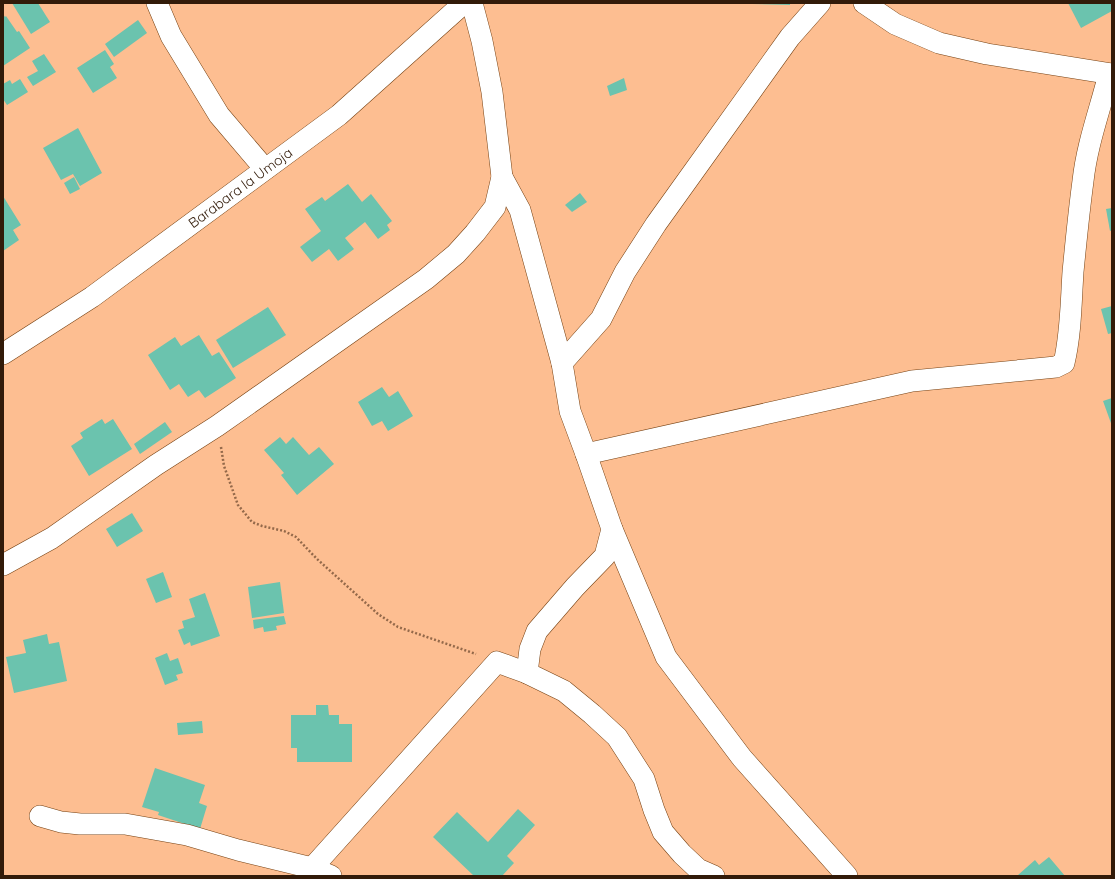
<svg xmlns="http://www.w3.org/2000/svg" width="1115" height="879" viewBox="0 0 1115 879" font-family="Quicksand,sans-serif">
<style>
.building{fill:#6bc3ae}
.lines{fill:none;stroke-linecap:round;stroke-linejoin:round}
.minor-casing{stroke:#764112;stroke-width:22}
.path{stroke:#94694a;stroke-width:2.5;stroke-dasharray:2 2;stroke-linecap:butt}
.minor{stroke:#fff;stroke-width:21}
.labels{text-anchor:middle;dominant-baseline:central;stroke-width:3;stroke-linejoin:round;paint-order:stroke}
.street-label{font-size:14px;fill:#321b09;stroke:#f9d2b7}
</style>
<rect width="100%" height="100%" fill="#fdbe91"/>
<g class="building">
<polygon points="12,3 38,3 50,22 31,34"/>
<polygon points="752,3 790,3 790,5 752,4"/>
<polygon points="1068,3 1112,3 1112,11 1081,28"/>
<polygon points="3,14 5,17 6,16 17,32 19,31 30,48 3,66"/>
<polygon points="138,20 147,33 114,57 105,44"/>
<polygon points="105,50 114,64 110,67 117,78 93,93 77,68"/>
<polygon points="44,54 56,72 33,86 27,77 38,71 32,61"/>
<polygon points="624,78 627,90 610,96 607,86"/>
<polygon points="20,79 28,92 7,105 3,99 3,84 10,80 12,84"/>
<polygon points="78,128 102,173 80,186 73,174 61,180 43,148"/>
<polygon points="74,177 80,189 70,194 64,183"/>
<polygon points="348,184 362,202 371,194 392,221 387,225 390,230 378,239 365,222 345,238 354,249 338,261 329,249 312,262 300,247 321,231 305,209 322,197 325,201"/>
<polygon points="580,193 587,202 572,212 565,205"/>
<polygon points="3,196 21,225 13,230 19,240 3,251"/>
<polygon points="1112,208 1112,230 1110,231 1106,209"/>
<polygon points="1112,306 1112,333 1108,334 1101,309"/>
<polygon points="268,307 286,335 233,368 216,340"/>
<polygon points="199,335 212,356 219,352 236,378 205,398 199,390 188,397 179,384 170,390 148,355 175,337 181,346"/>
<polygon points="382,387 389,397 398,391 413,416 388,431 382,421 372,426 358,402"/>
<polygon points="1112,398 1112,426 1103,401"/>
<polygon points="102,419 105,424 113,419 132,449 89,476 71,446 83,438 80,433"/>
<polygon points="165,422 172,432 140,454 134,444"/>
<polygon points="280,437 286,444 293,437 309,455 319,447 334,464 297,495 281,475 284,473 264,450"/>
<polygon points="132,513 143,531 117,547 106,529"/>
<polygon points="163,572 172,597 156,603 146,579"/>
<polygon points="280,582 284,613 252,618 248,587"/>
<polygon points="205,593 220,636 191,646 190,642 184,645 178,630 184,628 182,621 195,617 189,599"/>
<polygon points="284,616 286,624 276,626 277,630 264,632 263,627 254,629 253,620"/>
<polygon points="47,634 49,644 59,642 67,681 14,693 6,657 26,653 23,640"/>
<polygon points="167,653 170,661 178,658 183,673 176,675 178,680 165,685 155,658"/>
<polygon points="316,705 328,705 329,715 339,715 339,724 352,724 352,762 297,762 297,748 291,748 291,715 316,715"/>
<polygon points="202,721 203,733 178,735 177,723"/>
<polygon points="155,768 205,785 199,803 207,806 200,829 158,815 159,812 142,807"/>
<polygon points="518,809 535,825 507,856 514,863 502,876 474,876 433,837 457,812 488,842"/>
<polygon points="1049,857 1065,876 1019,876 1018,875 1035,860 1039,865"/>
</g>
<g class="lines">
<defs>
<g id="minor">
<polyline points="157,3 171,36 219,115 265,169"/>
<polyline points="864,3 895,24 939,43 987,54 1112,74"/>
<polyline points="502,177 520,210 562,363"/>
<path id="s1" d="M3,354L92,297L339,115L464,3"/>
<path d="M586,454L912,381L1056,367L1064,363C1071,334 1071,302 1073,272C1076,241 1079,211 1083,181C1087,144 1100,110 1109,74"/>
<polyline points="612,529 666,657 742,758 847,876"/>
<polyline points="3,565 52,538 156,465 217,426 426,279 456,254 475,233 495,207 502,177 492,92 482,41 472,3"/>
<polyline points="527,673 530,649 537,631 575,587 605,556 612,529 586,454 570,411 562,363 601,319 625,272 656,224 790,37 820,3"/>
<polyline points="40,816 61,822 80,824 125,824 187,835 238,850 312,868 331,876"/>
<polyline points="312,868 497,662 527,673 564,691 592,714 617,737 644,779 654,810 663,832 682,854 698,869 714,876"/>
</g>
</defs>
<use href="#minor" class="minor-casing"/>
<polyline class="path" points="221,447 224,466 238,505 252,522 262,526 284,531 296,537 317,559 378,614 398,627 476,654"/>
<use href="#minor" class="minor"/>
</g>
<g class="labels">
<g class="street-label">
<text stroke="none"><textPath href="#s1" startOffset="290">Barabara la Umoja</textPath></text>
</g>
</g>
<rect width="1115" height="879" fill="none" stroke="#321b09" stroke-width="8"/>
</svg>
